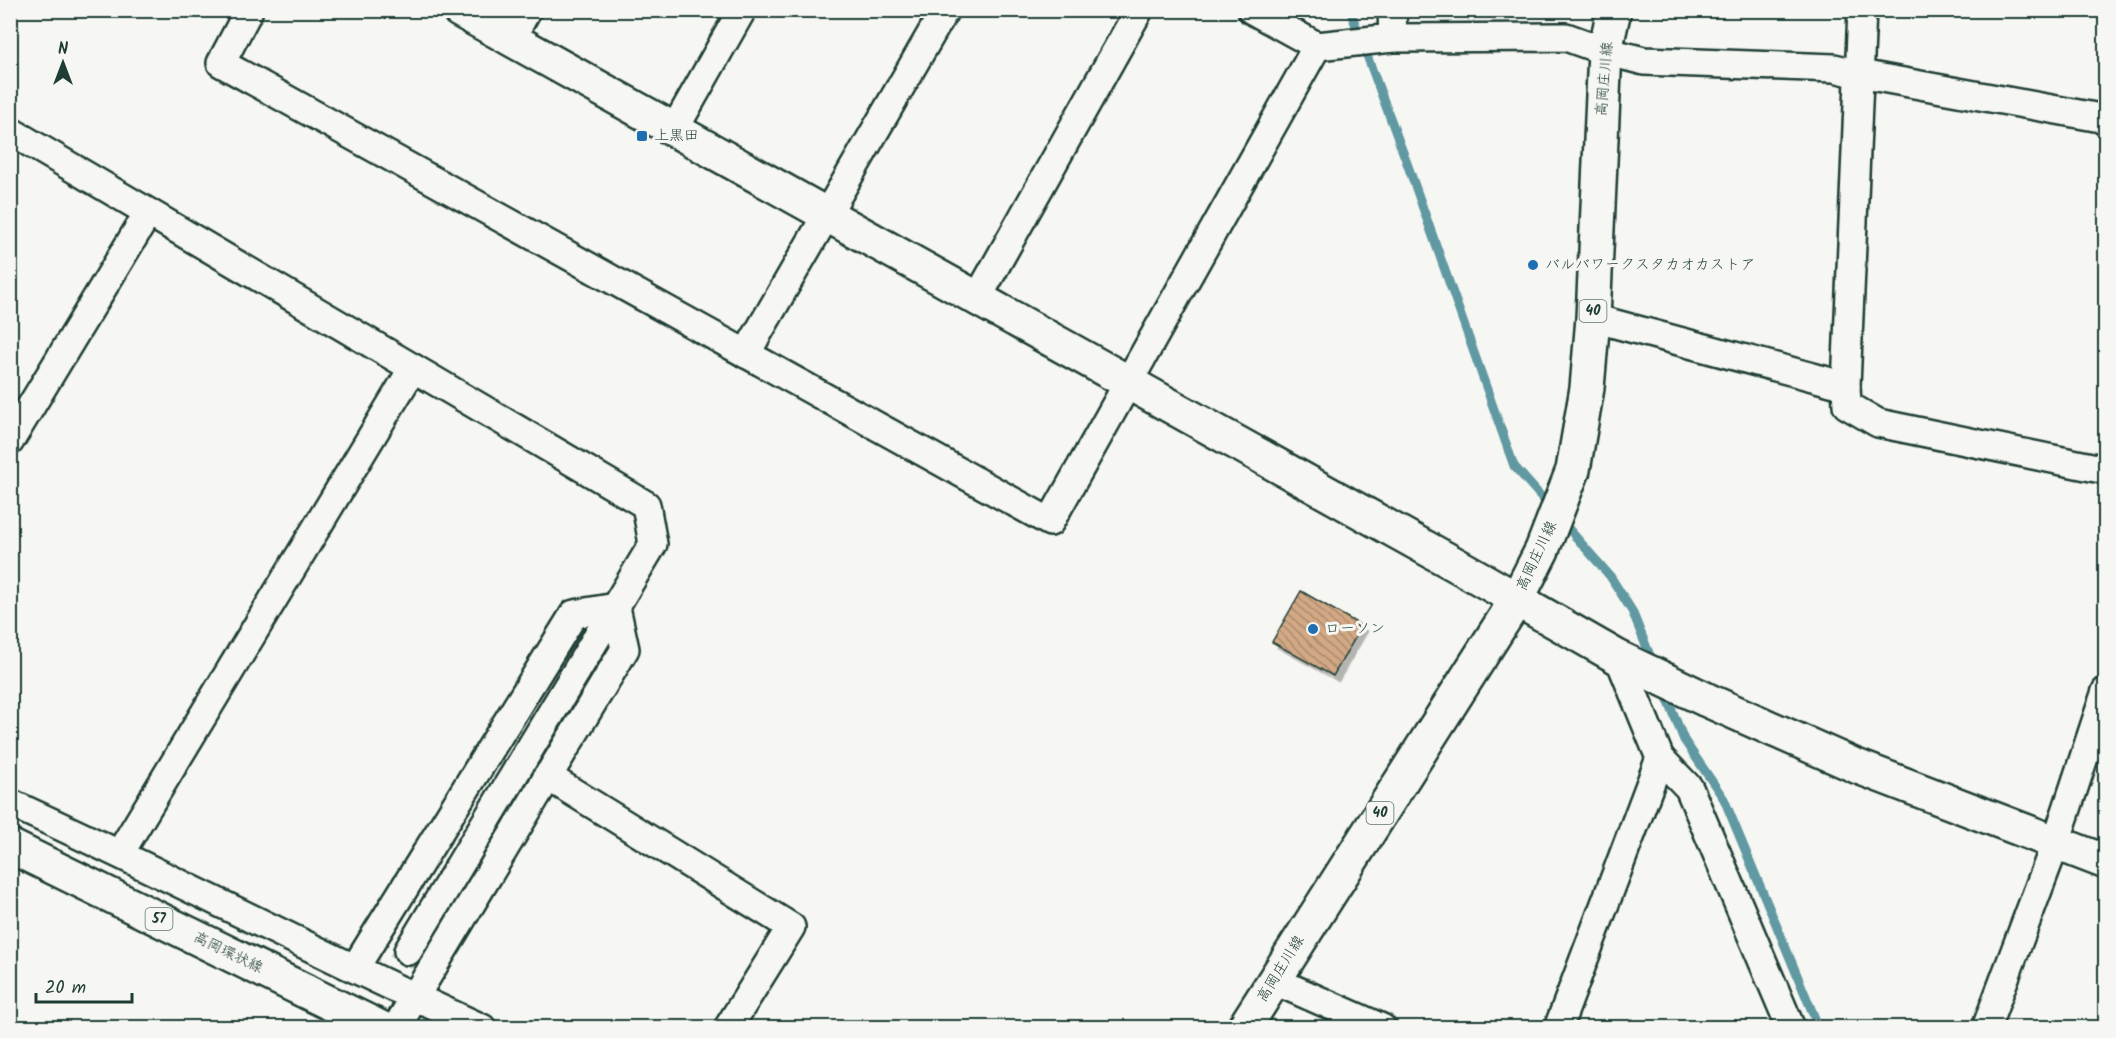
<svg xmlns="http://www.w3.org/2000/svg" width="2116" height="1038" viewBox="0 0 2116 1038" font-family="Kalam,'Klee One',sans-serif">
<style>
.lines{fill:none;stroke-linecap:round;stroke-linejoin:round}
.stream{stroke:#6099a2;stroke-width:9}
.building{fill:url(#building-back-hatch);stroke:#1f3d34;stroke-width:1.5;filter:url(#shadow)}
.minor-tunnel{stroke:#cbd1cc;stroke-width:27;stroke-dasharray:27 14;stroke-linecap:butt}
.minor-casing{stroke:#1f3d34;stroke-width:32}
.tertiary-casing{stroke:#1f3d34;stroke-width:38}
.primary-casing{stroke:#1f3d34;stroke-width:38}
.minor{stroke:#f6f6f2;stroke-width:27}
.tertiary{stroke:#f6f6f2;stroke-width:33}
.primary{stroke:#f6f6f2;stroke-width:33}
.primary-bridge-casing{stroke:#1f3d34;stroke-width:38;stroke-linecap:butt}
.primary-bridge{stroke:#f6f6f2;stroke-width:33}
.poi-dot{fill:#1f6fb2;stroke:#f6f6f2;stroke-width:2}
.labels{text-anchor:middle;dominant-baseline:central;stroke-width:6;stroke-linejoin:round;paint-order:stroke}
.shield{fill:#f6f6f2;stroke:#60746d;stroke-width:1.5}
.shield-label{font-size:14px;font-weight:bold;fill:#1f3d34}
.street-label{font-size:15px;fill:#1f3d34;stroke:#f6f6f2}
.poi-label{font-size:15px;fill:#1f3d34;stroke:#f6f6f2;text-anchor:start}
</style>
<defs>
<pattern id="building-back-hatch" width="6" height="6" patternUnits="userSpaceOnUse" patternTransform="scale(1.5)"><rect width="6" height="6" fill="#d3a985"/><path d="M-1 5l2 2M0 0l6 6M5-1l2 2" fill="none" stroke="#ab8b6e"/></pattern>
<filter id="shadow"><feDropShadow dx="5.5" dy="5.5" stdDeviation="0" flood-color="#0004"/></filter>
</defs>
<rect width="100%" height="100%" fill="#f6f6f2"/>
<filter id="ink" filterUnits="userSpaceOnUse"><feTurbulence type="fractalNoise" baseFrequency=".0167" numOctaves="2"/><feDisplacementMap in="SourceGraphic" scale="12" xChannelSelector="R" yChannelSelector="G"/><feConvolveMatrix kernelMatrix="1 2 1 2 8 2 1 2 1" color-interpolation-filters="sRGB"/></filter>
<g filter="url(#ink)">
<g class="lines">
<g class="stream">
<polyline points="1350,10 1407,163 1514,466 1552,509"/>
<polyline points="1561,520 1610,576 1632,611 1653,663"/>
<polyline points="1664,690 1684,740 1724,799 1819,1028"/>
</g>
</g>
<polygon class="building" points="1301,591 1362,626 1333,676 1272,642"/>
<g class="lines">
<polyline class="minor-tunnel" points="380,998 408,951"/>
<defs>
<g id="minor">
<polyline points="249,10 221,63 1050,522 1317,46 1252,10"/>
<polyline points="1392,10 1393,38"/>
<polyline points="1862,10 1846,386 1847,405 1878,423 2106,470"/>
<polyline points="511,39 527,10"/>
<polyline points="1317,46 1393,38 1566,37 1605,51 1644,61 1834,68 1860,74 2106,119"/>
<polyline points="674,130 742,10"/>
<polyline points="10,131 646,505 653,544 408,951"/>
<polyline points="977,299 1139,10"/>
<polyline points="1593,318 1846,386"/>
<polyline points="746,354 945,10"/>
<polyline points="10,441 148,213"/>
<polyline points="1660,758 1689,788 1791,1028"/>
<polyline points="547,776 791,927 728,1028"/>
<path d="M10,803C169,875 323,957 482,1028"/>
<polyline points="120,853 413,368"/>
<polyline points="355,968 574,614 616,607 625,649 396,1028"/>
<polyline points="1273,980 1382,1028"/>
<polyline points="1558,1028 1660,758 1619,658"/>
<polyline points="1986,1028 2056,842 2106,691"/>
</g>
<polyline id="tertiary" points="459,10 1460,567 1619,658 1707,700 1856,766 2106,862"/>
<g id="primary">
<polyline points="10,846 307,992"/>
<polyline points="1244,1028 1517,599 1542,550 1573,470 1587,388 1593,318 1605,51 1614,10"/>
</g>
</defs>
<use href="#minor" class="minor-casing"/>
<use href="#tertiary" class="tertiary-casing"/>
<use href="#primary" class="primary-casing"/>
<use href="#minor" class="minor"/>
<use href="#tertiary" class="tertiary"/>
<use href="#primary" class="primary"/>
<defs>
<polyline id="primary-bridge" points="307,992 381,1028"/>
</defs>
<use href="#primary-bridge" class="primary-bridge-casing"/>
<use href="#primary-bridge" class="primary-bridge"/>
</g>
</g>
<g class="poi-dot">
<rect x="636" y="130" width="12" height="12" rx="3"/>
<circle cx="1533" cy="265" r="6"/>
<circle cx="1313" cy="629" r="6"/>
</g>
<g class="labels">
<g class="shield">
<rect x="1579.5" y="300" width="27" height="22" rx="4.5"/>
<rect x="1366.5" y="802" width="27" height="22" rx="4.5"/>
<rect x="145.5" y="908" width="27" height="22" rx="4.5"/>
</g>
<g class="shield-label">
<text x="1593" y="311">40</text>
<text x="1380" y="813">40</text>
<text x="159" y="919">57</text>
</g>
<g class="street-label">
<text transform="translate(1605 79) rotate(-85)">高岡庄川線</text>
<text transform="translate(1537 556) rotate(-65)">高岡庄川線</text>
<text transform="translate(228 953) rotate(26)">高岡環状線</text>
<text transform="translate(1281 969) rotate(-58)">高岡庄川線</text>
</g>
<g class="poi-label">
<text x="654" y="136">上黒田</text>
<text x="1545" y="265">バルバワークスタカオカストア</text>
<text x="1325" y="629">ローソン</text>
</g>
</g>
<rect width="2116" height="1038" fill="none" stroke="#f6f6f2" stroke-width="36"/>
<rect x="18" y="18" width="2080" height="1002" fill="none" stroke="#1f3d34" stroke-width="2" filter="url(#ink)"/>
<g transform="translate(63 63)" stroke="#f6f6f2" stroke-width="4.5" paint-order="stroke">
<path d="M0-4.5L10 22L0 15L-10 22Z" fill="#1f3d34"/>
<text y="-9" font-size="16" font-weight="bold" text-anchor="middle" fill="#1f3d34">N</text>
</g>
<path d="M36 993v9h96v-9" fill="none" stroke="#1f3d34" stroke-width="3"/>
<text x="45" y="993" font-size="18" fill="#1f3d34" stroke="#f6f6f2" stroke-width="4.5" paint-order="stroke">20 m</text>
</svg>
